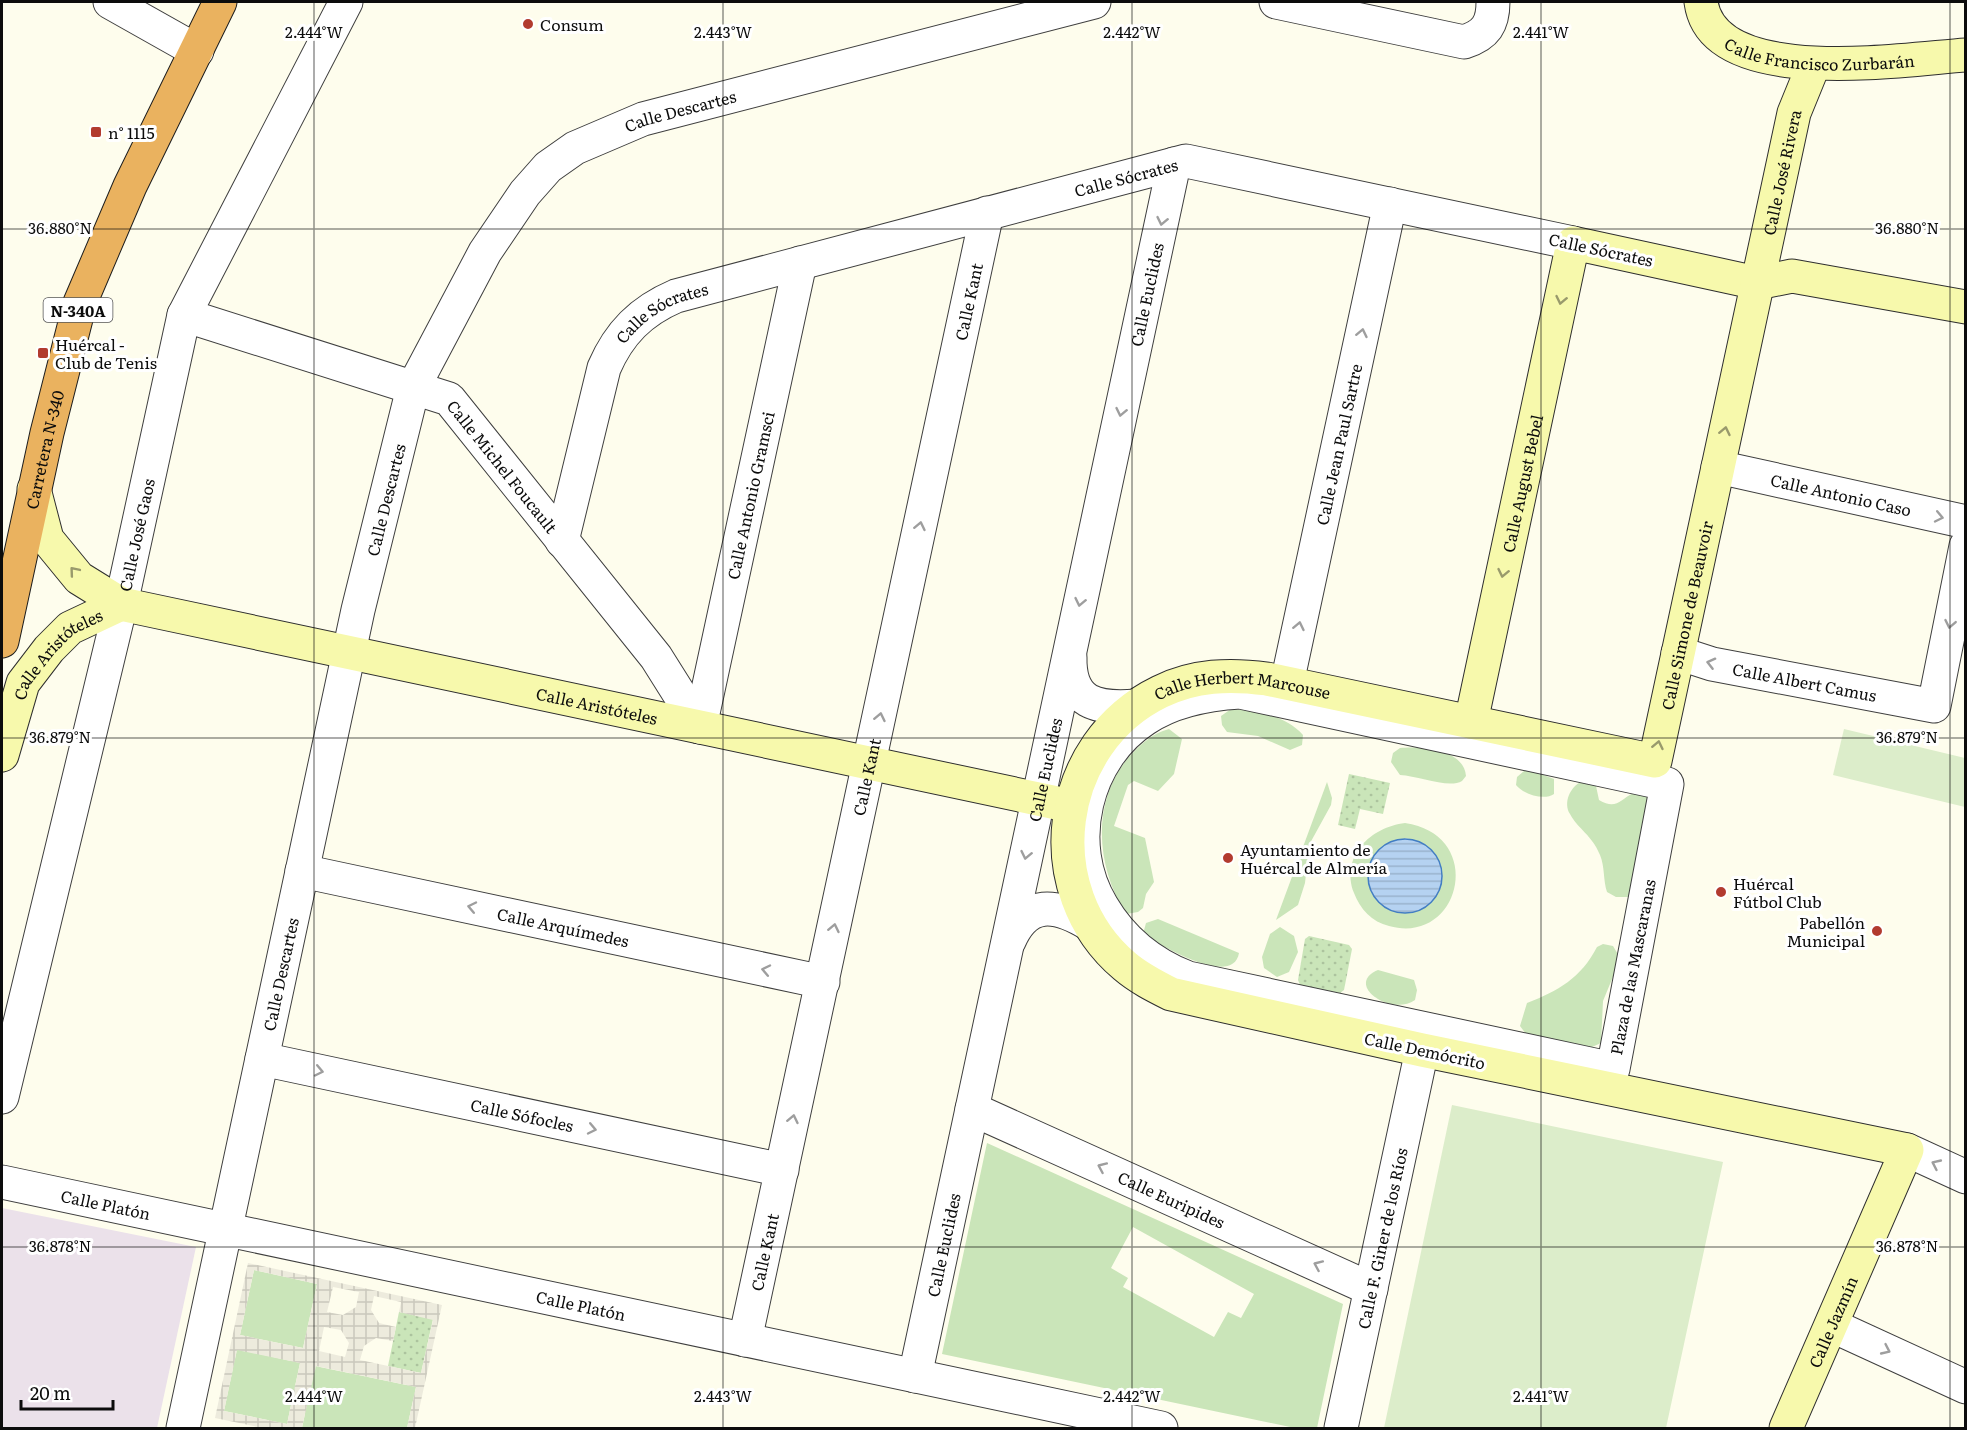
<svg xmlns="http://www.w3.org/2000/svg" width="1967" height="1430" viewBox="0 0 1967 1430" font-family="Literata,serif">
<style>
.industrial{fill:#ebe1ea}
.grass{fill:#cae5b9;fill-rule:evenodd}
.park{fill:url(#park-dots)}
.pitch{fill:#dcedca}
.plaza{fill:url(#plaza-grid);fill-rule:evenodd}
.water{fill:url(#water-rules);stroke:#427dc3;stroke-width:1.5}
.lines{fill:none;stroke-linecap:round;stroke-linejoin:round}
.street-casing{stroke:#3f3f3f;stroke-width:35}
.secondary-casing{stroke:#2e2e2e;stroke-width:35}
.highway-casing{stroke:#1d1d1d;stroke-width:35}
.street{stroke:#fff;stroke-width:33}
.secondary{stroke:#f7f9ac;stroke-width:33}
.highway{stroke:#eab25f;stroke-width:33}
.oneway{stroke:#9e9e9e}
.oneway2{stroke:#999a6c}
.ticks{fill:none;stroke:#0c0c0c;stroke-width:1.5;stroke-opacity:0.45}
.poi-dot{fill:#b23b2f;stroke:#fff;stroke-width:2}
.labels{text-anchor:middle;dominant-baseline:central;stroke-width:6;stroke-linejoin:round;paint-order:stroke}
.shield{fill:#fff;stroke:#555;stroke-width:1.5}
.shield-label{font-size:15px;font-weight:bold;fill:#0c0c0c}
.poi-label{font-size:16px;fill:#0c0c0c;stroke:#fff;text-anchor:start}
.street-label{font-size:16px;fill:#0c0c0c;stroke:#fff}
.ticks-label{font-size:15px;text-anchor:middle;fill:#0c0c0c;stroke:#fff;stroke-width:6;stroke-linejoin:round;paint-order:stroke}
</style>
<defs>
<pattern id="park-dots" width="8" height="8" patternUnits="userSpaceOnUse" patternTransform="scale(1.5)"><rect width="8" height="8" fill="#cae5b9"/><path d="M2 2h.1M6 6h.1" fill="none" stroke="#acc39e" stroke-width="1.8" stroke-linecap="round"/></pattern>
<pattern id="plaza-grid" width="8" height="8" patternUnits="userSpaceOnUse" patternTransform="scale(1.5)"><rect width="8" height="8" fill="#edebdd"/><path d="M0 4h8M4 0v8" fill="none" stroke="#cac8bc"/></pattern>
<pattern id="water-rules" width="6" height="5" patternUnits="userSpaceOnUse" patternTransform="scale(1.5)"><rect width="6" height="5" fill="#b5d2f1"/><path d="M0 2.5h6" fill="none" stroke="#9ab3cd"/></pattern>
</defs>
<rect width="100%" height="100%" fill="#fefded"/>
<polygon class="industrial" points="2,1208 196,1247 157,1428 2,1428"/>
<g class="grass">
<path d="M1231,709C1256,711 1285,715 1303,735L1302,745L1290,750L1258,736L1227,732L1222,725L1221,716Z"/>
<path d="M1169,729L1182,739L1174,774L1158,791L1134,781L1128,785L1114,826L1145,838L1154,882L1146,894L1143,908L1138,912L1126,914C1096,867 1091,802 1128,758C1139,746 1152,733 1169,729Z"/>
<path d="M1400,748C1421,746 1464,749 1466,776L1462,781C1449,789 1419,776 1400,775L1391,762L1393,753Z"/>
<path d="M1530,770L1554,779V794C1544,801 1523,794 1516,785L1517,777L1524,771Z"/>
<polygon points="1327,782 1332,798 1331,805 1309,845 1305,883 1298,905 1276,920"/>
<path d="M1581,782L1596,786L1599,800C1616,810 1620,800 1633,793L1647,796L1651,801C1647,816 1641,831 1638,847C1634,864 1639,882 1630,897H1616L1607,892C1603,880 1605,867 1600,855C1592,835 1578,829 1570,814C1563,803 1570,787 1581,782Z"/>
<path d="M1405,823C1487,835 1461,946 1389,926C1372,922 1360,909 1354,893C1340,856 1371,827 1405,823ZM1405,838C1443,845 1456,887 1422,909Z"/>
<path d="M1158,919L1239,953C1233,989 1158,944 1143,934L1146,923Z"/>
<polygon points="1280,927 1294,936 1298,952 1289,972 1277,977 1264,968 1262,957 1270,934"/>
<path d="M1603,944L1613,946L1619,956L1617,967L1603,1001L1601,1043L1592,1047L1526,1034L1520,1026L1527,1003C1558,991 1581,978 1597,947Z"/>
<path d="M1378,970L1414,980L1417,990L1415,1000C1390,1017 1344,984 1378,970Z"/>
<path d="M987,1143L1343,1304L1317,1428H1295L942,1354ZM1133,1227L1254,1294L1241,1318L1228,1312L1214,1337L1123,1287L1128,1278L1111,1268Z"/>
<polygon points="254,1270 317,1284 303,1348 240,1335"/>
<polygon points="237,1349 300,1363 287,1424 224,1411"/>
<polygon points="315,1366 416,1387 407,1428 302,1428"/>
</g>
<g class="park">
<polygon points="1349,774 1390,783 1383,814 1360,809 1355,829 1338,825"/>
<polygon points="1309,936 1349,945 1352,949 1344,990 1340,993 1300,985 1298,980 1305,939"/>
<polygon points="399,1312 433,1319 421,1373 388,1366"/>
</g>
<g class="pitch">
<polygon points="1844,729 1965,758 1965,807 1833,775"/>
<polygon points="1452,1105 1723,1162 1666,1428 1384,1428"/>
</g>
<path class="plaza" d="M248,1263L442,1305L415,1428H407L416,1387L316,1366L302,1427L305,1428H263L215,1418ZM254,1270L317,1284L303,1348L240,1335ZM333,1287L359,1292L356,1307L343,1315L327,1312ZM374,1296L401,1302L399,1312L433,1320L421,1373L360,1360L364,1346L376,1338L393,1341L396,1327L379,1323L371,1310ZM324,1327L341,1330L349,1343L345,1357L319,1351ZM237,1350L300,1363L287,1424L224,1411Z"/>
<circle class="water" cx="1405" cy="876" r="37"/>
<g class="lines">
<defs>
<g id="street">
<polyline points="110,2 197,51"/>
<path d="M1276,2L1464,42C1486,35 1493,24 1493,2"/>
<path id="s1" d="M184,315L449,399L656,657L700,727"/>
<path id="s2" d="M1718,467L1966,522"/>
<path id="s3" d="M562,541L604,368C619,333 641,311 676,296L1186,161L1573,243"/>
<path id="s4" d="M1678,653L1712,664L1934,706L1966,546"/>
<path d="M1070,657C1069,704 1097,709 1136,706"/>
<path id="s5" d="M1287,683L1390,204"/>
<path d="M1240,692L1667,784L1613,1069L1188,978C1152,964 1122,940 1102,906C1064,844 1085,758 1145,719C1173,700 1207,694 1240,692Z"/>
<path id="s6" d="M700,727L800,263"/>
<path id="s7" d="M302,871L823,982"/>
<path d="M1009,941C1027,899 1056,904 1089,924"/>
<path id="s8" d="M262,1059L782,1170"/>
<path id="s9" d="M2,1097L121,604L184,315L346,2"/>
<path id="s10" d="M972,1109L1371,1289"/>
<polyline points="1907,1150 1966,1177"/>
<path id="s11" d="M2,1182L1161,1428"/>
<polyline points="1833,1326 1966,1387"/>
<path id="s12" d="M745,1340L987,213"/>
<path id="s13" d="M915,1376L1174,164"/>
<path id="s14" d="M183,1428L358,610L413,388L485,252L525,193L548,167L575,148L643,119L1094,2"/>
<path id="s15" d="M1341,1428L1422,1050"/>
</g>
<g id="secondary">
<path id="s16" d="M1701,2C1713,90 1904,59 1966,55"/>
<path id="s17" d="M34,489L47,539L79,578L121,604L1071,806"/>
<path id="s18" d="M1471,722L1573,243L1757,283L1792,276L1966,307"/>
<path id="s19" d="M2,755L23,683L49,649L70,628L121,604"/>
<path id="s20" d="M1786,1428L1907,1150L1422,1050L1171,994C1155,986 1139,978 1125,966C1035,890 1055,743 1160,692C1194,675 1230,674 1267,679L1655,761L1794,113L1814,64"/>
</g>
<g id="highway">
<path id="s21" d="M2,641L47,433L80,303L130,186L220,2"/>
</g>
</defs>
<use href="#street" class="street-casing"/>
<use href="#secondary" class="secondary-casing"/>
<use href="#highway" class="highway-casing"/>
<use href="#street" class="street"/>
<use href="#secondary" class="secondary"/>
<use href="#highway" class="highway"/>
</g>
<defs><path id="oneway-chevron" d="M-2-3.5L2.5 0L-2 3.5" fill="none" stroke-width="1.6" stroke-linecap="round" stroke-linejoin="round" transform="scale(1.5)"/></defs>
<g class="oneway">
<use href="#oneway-chevron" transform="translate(1162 221) rotate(102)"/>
<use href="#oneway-chevron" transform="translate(1362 333) rotate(-78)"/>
<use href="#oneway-chevron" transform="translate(1121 412) rotate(102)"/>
<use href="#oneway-chevron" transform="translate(1939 517) rotate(12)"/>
<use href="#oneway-chevron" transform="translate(920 526) rotate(-78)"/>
<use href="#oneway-chevron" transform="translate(1080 602) rotate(102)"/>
<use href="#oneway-chevron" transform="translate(1950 624) rotate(101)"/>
<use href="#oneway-chevron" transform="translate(1299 626) rotate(-78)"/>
<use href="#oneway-chevron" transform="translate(1711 663) rotate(-166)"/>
<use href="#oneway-chevron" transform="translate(880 717) rotate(-78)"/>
<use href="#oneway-chevron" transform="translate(1026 855) rotate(102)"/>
<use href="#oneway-chevron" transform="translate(472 907) rotate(-168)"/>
<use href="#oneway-chevron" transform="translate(834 928) rotate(-78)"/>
<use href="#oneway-chevron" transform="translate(766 970) rotate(-168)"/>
<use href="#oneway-chevron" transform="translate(319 1071) rotate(12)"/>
<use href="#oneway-chevron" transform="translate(793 1119) rotate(-78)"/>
<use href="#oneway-chevron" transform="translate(592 1129) rotate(12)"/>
<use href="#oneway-chevron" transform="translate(1936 1164) rotate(-155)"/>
<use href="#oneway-chevron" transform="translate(1102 1167) rotate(-156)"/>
<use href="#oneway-chevron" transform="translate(1318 1265) rotate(-156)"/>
<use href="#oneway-chevron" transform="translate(1886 1350) rotate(25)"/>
</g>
<g class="oneway2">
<use href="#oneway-chevron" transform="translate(1561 300) rotate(102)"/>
<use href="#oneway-chevron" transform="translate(1725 431) rotate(-78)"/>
<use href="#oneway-chevron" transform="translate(74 571) rotate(-130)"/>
<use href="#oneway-chevron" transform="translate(1503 573) rotate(102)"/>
<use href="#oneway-chevron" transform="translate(1658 745) rotate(-78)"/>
</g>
<path class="ticks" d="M314,2V1428M723,2V1428M1132,2V1428M1541,2V1428M1950,2V1428M2,229H1966M2,738H1966M2,1247H1966"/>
<g class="poi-dot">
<circle cx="528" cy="24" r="6"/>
<rect x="90" y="126" width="12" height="12" rx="3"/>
<rect x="37" y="347" width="12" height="12" rx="3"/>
<circle cx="1228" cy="858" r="6"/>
<circle cx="1721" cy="892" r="6"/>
<circle cx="1877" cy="931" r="6"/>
</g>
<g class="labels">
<rect class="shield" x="43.5" y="298" width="69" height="24" rx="4.5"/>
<g class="shield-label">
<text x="78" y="310">N-340A</text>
</g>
<g class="poi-label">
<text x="540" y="24">Consum</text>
<text x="108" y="132">n° 1115</text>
<text x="55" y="344">Huércal -<tspan x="55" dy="18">Club de Tenis</tspan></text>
<text x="1240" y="849">Ayuntamiento de<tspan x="1240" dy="18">Huércal de Almería</tspan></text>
<text x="1733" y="883">Huércal<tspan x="1733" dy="18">Fútbol Club</tspan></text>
<text x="1865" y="922" text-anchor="end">Pabellón<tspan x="1865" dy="18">Municipal</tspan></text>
</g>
<g class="street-label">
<text stroke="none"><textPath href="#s16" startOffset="144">Calle Francisco Zurbarán</textPath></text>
<text stroke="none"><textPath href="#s14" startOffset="1470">Calle Descartes</textPath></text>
<text stroke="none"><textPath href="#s20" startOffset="2544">Calle José Rivera</textPath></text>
<text stroke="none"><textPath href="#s3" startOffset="748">Calle Sócrates</textPath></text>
<text transform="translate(1601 249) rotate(12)">Calle Sócrates</text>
<text stroke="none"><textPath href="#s13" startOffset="1106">Calle Euclides</textPath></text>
<text stroke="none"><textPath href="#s12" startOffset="1062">Calle Kant</textPath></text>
<text stroke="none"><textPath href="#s3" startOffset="262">Calle Sócrates</textPath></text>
<text stroke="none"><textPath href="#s5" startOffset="244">Calle Jean Paul Sartre</textPath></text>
<text stroke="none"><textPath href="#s21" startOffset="196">Carretera N-340</textPath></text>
<text stroke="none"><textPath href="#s1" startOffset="364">Calle Michel Foucault</textPath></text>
<text stroke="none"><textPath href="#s18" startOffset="244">Calle August Bebel</textPath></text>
<text stroke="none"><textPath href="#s6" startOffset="237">Calle Antonio Gramsci</textPath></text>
<text stroke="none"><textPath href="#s2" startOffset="126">Calle Antonio Caso</textPath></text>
<text stroke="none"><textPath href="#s14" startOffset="950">Calle Descartes</textPath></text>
<text stroke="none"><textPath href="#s9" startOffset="578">Calle José Gaos</textPath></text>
<text stroke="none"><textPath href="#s20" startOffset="2091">Calle Simone de Beauvoir</textPath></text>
<text stroke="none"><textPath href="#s19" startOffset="120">Calle Aristóteles</textPath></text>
<text stroke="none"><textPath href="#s4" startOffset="130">Calle Albert Camus</textPath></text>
<text stroke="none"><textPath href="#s20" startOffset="1520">Calle Herbert Marcouse</textPath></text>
<text stroke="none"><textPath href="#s17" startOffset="638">Calle Aristóteles</textPath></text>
<text stroke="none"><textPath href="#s13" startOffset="620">Calle Euclides</textPath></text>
<text stroke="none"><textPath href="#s12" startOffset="576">Calle Kant</textPath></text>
<text stroke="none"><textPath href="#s7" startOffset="267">Calle Arquímedes</textPath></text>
<text transform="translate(1632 967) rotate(-79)">Plaza de las Mascaranas</text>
<text stroke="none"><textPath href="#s14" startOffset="464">Calle Descartes</textPath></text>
<text transform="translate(1425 1050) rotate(12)">Calle Demócrito</text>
<text stroke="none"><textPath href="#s8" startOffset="266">Calle Sófocles</textPath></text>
<text stroke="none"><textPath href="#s10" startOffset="219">Calle Euripides</textPath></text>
<text stroke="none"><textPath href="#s11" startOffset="106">Calle Platón</textPath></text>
<text stroke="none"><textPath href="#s15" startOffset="194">Calle F. Giner de los Ríos</textPath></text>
<text stroke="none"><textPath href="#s13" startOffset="134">Calle Euclides</textPath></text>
<text stroke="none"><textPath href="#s12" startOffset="90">Calle Kant</textPath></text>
<text stroke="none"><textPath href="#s11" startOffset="592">Calle Platón</textPath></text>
<text stroke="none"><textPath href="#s20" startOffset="116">Calle Jazmín</textPath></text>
</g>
</g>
<g class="ticks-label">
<text x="314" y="38">2.444°W</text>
<text x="723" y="38">2.443°W</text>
<text x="1132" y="38">2.442°W</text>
<text x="1541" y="38">2.441°W</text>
<text x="60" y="234">36.880°N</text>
<text x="1907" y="234">36.880°N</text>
<text x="60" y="743">36.879°N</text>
<text x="1907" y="743">36.879°N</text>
<text x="60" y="1252">36.878°N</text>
<text x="1907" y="1252">36.878°N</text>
<text x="314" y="1402">2.444°W</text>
<text x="723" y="1402">2.443°W</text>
<text x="1132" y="1402">2.442°W</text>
<text x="1541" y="1402">2.441°W</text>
</g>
<rect width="1967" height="1430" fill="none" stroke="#0c0c0c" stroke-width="6"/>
<path d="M21 1400v9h92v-9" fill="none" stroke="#0c0c0c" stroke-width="3"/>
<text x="30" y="1400" font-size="18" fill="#0c0c0c" stroke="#ffffff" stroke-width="4.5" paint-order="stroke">20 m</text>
</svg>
